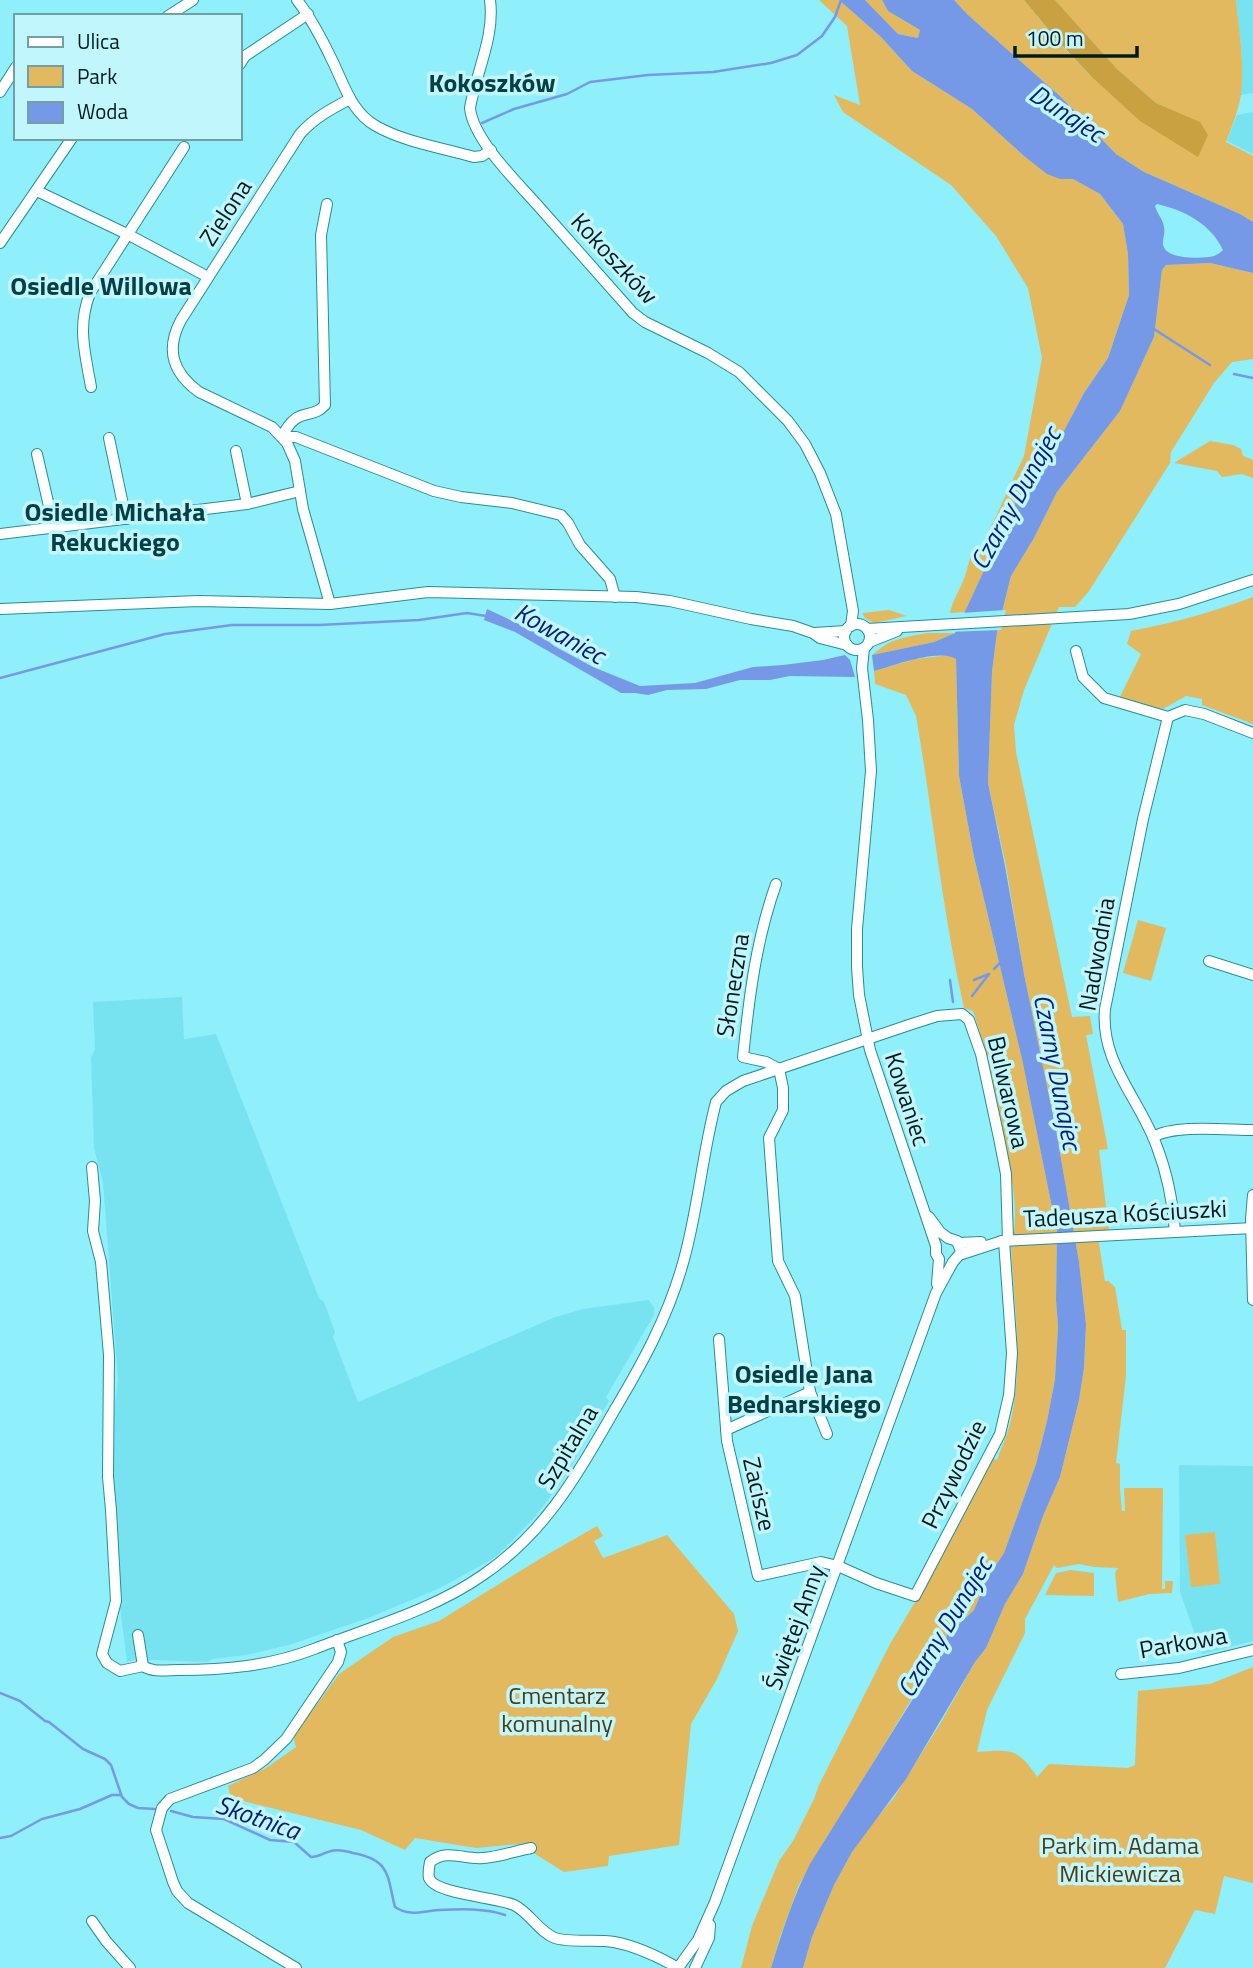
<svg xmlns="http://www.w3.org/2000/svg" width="1253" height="1968" viewBox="0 0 1253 1968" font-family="'Titillium Web',sans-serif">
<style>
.built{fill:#78e3f0}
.green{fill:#e2b95e}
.forest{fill:#caa141}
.water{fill:#7699e7;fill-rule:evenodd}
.pier{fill:#8feffa}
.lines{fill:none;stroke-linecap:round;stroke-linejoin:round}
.stream{stroke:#7699e7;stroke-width:2.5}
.minor-casing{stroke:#258e99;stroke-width:12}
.minor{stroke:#fff;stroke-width:10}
.labels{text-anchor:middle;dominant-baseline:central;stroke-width:7;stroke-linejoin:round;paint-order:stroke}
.street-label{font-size:24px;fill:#001b1e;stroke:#c0f6fc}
.park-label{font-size:24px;fill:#4d3b13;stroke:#c0f6fc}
.neighbourhood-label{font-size:26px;font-weight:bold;fill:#064046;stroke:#c0f6fc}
.water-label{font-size:26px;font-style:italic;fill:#071e77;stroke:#c0f6fc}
</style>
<rect width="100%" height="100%" fill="#8feffa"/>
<g class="built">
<polygon points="1236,0 1253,0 1253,93 1241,95 1242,56"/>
<polygon points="1253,112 1253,154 1227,141 1237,115"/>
<polygon points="182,997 184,1039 216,1034 319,1298 324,1302 335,1332 333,1337 358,1402 553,1318 583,1309 649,1300 654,1308 654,1315 606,1397 609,1401 566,1475 535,1517 496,1557 440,1588 371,1617 289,1645 246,1655 213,1659 207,1662 153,1660 133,1660 127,1662 120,1607 121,1594 110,1443 118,1380 103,1182 94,1148 91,1058 95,1049 93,1002"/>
<polygon points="1179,1465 1253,1466 1253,1641 1202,1654 1180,1592"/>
</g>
<g class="green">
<path d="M819,0H839L881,37L912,71L972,109L1024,156L1060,179H1073L1100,194L1123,224L1128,254L1129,295L1108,358L1084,393L1057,444L1042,458L1019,495L965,612L950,613C953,599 961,588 965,576C968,567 970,557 973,548H981L1024,456L1042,358L1028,288L996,236L951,185L843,112L834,95L860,105L847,26Z"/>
<polygon points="865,0 882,0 888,11 920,30 918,38 898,34"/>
<path d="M954,0H1024L1057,41L1091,76L1200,122L1156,103L1117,69L1055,0H1236C1239,31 1245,63 1241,95C1238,111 1232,127 1226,142L1253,156V222L1240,214L1144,172L1116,154L1061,97L968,15Z"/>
<path d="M1210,263L1253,273V359L1232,362L1214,383L1171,452L1170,463L1089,591L1075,607H1059L1024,690L1014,725L1016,752L1072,1017L1090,1016L1093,1034L1086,1035L1108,1149L1099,1150L1109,1230L1097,1231L1105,1281H1108L1115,1287L1122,1330H1126V1376L1116,1463L1120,1464V1489L1122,1511H1125L1124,1488H1163L1162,1589H1165V1581H1173L1172,1593L1149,1594L1118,1602L1115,1573L1118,1568L1094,1567L1079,1564L1057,1568L1054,1565L1025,1619V1633L987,1710L977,1752C1009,1750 1018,1747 1037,1777L1049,1764L1128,1768L1135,1765L1138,1691L1210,1684L1253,1667V1883L1224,1876L1215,1914L1195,1910L1165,1968H803L812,1937L834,1885L852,1852L869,1827L893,1799L940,1724L975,1662L986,1648L1005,1604L1023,1574L1043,1516L1060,1477L1079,1400L1084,1368L1086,1324L1079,1262L1056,1130L1024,974L1006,866L988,783L992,672L997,632L1011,576L1034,538L1057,492L1120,411L1154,337L1162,270L1166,265Z"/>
<polygon points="1210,441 1233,445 1241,449 1243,456 1253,460 1253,478 1242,474 1222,477 1217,471 1174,463"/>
<path d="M1253,597V724L1202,705V699L1186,696L1163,709L1119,699L1141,654L1127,644L1131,631C1173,623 1213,612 1253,597Z"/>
<polygon points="889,610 907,616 874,623 865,618 862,613"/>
<path d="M927,633H955L934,642L872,655C890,639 904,637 927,633Z"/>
<path d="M950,655L956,658L959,776L974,857L1022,1059L1057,1232L1056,1300L1058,1326L1055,1379L1047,1421L1036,1464L1004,1553L988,1577L974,1610L958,1624L954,1627L945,1637L946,1642L849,1803L826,1838L799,1885L780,1937L771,1968H741L752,1926L779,1861L793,1841L814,1799L819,1785L890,1644L921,1592L991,1457L997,1460C1001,1448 1007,1436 1010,1424C1024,1365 1014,1305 1011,1246C1020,1215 1012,1179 1006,1149C998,1102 989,1057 973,1011L964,1008C942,911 933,813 916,716L906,695L875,684L874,671L916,659Z"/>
<polygon points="1138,920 1166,928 1151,981 1123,973"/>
<polygon points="597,1526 603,1536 594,1541 603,1558 667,1535 734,1614 738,1631 717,1679 691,1724 679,1845 609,1856 608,1866 564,1872 532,1852 530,1843 476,1848 415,1838 405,1850 361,1830 231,1798 228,1786 266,1768 296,1747 293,1737 339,1674 393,1637 439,1621 543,1557"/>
<polygon points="1215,1532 1220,1584 1191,1587 1185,1535"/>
<polygon points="1071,1570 1094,1573 1094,1596 1045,1595 1056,1573"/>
</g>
<polygon class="forest" points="1024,0 1055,0 1117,69 1156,103 1200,122 1208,135 1198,157 1140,121 1093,78 1057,40"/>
<g class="water">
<path d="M839,0H865L898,34L918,38L920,30L888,11L882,0H954L968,15L1061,97L1116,154L1144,172L1240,214L1253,222V273L1210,263L1166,265L1162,270L1154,337L1120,411L1057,492L1034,538L1011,576L997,632L992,672L988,783L1005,866L1024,974L1056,1130L1079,1262L1086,1324L1084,1368L1079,1400L1060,1477L1043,1516L1023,1574L1005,1604L986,1648L975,1662L906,1779L852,1852L834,1885L812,1937L803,1968H771C782,1932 793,1897 810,1864L916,1694L946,1642L947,1631L959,1624L974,1610L988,1577L1004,1553L1036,1464L1047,1421L1055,1379L1058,1326L1056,1300L1057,1232L1022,1059L974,857L959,776L956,659C939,648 893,666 874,671L872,655L934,642L955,633L1019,495L1042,458L1057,444L1084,393L1108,358L1129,295L1128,254L1123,224L1100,194L1073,179H1060L1047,174L1024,156L972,109L912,71L881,37ZM1157,204C1184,210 1211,224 1223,250C1220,253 1218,254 1214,256C1203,259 1171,259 1165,249C1160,242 1166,235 1164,227C1163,219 1157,214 1155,206Z"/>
<polygon points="487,609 538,633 554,646 593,667 640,686 695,683 753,667 783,665 823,660 845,655 850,660 855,677 790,676 770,680 740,680 706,689 667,690 648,695 635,693 621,693 515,632 484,620"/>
</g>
<polygon class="pier" points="1006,610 1001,630 948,632 953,630 961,613"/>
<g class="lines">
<g class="stream">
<polyline points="482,123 514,109 567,94 590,82 648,75 713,72 771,63 797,55 822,36 835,17 841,0"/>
<polyline points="1154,329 1210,365"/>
<polyline points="1234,374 1253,378"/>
<polyline points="0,678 165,634 232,625 319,625 419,620 467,613 486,616"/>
<polyline points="994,969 1001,962"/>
<polyline points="950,980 953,1002"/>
<polyline points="974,980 989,974"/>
<polyline points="972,996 989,974"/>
<polyline points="0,1693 20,1701 45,1721 49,1722 83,1749 105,1759 111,1765 122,1797 129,1804 138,1808 155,1809"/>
<path d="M171,1811L193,1817L224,1819L270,1840L294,1842L311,1857C319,1857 323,1853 331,1851C338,1849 346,1851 353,1853C391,1860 387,1876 395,1907C410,1917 422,1911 439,1910C460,1909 485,1908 505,1915"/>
<polyline points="0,1838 11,1836 42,1819 80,1809 112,1795 121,1795"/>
</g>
<defs>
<g id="minor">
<path d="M297,0C311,18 322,39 332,60C344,84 351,112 376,126C404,142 443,148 474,157L482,156L491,150"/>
<path d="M490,0C495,37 476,72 470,108C473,140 519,184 540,208C571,243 602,278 633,313L645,322L708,353L739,372L788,421L805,444L820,473L836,514L853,611L851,626"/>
<polyline points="168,16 193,0"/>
<polyline points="240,64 245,56 308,14"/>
<polyline points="0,92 16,67"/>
<polyline points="37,191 129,235 208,277"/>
<polyline points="0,243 72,138"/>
<path d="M91,387C85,352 77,327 90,293L184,147"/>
<polyline points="282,437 296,437 434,491 461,497 512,503 561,515 568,523 580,545 610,579 615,597"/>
<path d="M282,437C297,405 311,421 325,405L321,235L327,204"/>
<polyline points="109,438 126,519"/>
<polyline points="236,451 247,504"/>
<polyline points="37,454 54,528"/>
<polyline points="0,534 247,504 300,491"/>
<path d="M330,604L303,509L295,461L287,443L272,427L199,392C173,373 165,350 181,320L300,134C314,118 331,109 350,99"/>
<polyline points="0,609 198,601 330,604 428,592 636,597 670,601 751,619 793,626 813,633 820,638 847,645"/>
<circle cx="857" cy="637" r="13"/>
<polyline points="867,629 1129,614 1179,604 1253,580"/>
<polyline points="814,633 846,631"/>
<polyline points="869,642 897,631"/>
<polyline points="864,648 862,668 868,720 871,771 857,929 857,967 859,995 870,1050 936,1246 936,1254 939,1259 937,1284"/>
<polyline points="1076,651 1083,677 1104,698 1168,717 1185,710 1204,714 1253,733"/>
<path d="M1168,717L1143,819L1105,1009C1100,1063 1140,1099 1157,1147C1167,1173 1173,1204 1175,1232"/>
<path d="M776,884C756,940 749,998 743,1057L766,1062L779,1069L783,1088V1110L769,1138L778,1261L795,1296L810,1392L827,1434"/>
<polyline points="1209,961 1253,975"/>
<path d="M1153,1137C1175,1124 1227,1130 1253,1130"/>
<polyline points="92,1167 95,1201 93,1231 101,1262 109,1355 108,1477 111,1510 116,1601 102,1654 107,1663 120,1671 143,1666"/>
<polyline points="1253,1195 1251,1219 1253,1300"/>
<polyline points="929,1217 940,1232 948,1238 957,1241 960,1249"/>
<polyline points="1001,1241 1253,1228"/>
<polyline points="958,1243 981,1242"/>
<polyline points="719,1339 727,1441 758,1576 821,1562 838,1566 876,1583 915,1596 1000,1434 1009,1395 1012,1353 1004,1241"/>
<polyline points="726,1430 810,1392"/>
<path d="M138,1635L143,1666C153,1673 167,1670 179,1670C225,1670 270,1666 314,1649C371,1627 433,1610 483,1575C546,1532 577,1475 614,1411C642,1364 668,1317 683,1263C698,1211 702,1155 716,1102L726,1091L743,1081L912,1024L937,1016L962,1014L969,1020L981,1054L999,1138L1006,1174L1008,1240"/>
<polyline points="1121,1674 1179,1668 1253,1650"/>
<path d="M531,1848C515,1851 499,1857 483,1858C464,1860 447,1848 430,1862C429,1867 428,1873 429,1878C435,1894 495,1897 514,1905C529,1912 539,1932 555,1938C568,1943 599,1939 614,1942C636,1946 659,1957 678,1968"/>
<polyline points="92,1921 106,1941 130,1968"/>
<polyline points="296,1968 188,1903 177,1891 173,1882 156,1830 162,1808 170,1799 253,1768 264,1760 286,1739 338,1662 341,1652 337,1640"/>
<polyline points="678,1968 698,1940 715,1902 936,1293 953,1262 959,1255 999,1242"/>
<polyline points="695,1968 709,1938 710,1925 707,1922"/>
</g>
</defs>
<use href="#minor" class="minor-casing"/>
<use href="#minor" class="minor"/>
</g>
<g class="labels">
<g class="street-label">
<text transform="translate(225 212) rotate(-57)">Zielona</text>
<text transform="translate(615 258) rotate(47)">Kokoszków</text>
<text transform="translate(1096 954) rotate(-80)">Nadwodnia</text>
<text transform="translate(732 985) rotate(-81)">Słoneczna</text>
<text transform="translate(1009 1092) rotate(77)">Bulwarowa</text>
<text transform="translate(908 1099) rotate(72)">Kowaniec</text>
<text transform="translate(1125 1213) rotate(-3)">Tadeusza Kościuszki</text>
<text transform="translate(567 1447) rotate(-59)">Szpitalna</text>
<text transform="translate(953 1474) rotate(-64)">Przywodzie</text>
<text transform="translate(760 1494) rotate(77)">Zacisze</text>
<text transform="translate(794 1627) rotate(-70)">Świętej Anny</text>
<text transform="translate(1183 1642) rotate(-10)">Parkowa</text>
</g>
<g class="park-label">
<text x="557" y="1695">Cmentarz<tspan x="557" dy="28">komunalny</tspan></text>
<text x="1120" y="1845">Park im. Adama<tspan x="1120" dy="28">Mickiewicza</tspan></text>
</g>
<g class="neighbourhood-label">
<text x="492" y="82">Kokoszków</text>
<text x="101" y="285">Osiedle Willowa</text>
<text x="115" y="511">Osiedle Michała<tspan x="115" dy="30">Rekuckiego</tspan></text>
<text x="804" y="1373">Osiedle Jana<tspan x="804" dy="30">Bednarskiego</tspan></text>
</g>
<g class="water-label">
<text transform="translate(1067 113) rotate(33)">Dunajec</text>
<text transform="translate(1015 498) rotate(-61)">Czarny Dunajec</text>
<text transform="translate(560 633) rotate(29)">Kowaniec</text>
<text transform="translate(1058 1072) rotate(79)">Czarny Dunajec</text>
<text transform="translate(944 1627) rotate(-59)">Czarny Dunajec</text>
<text transform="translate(258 1817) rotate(19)">Skotnica</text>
</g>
</g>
<rect x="14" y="14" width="228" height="126" fill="#c0f6fc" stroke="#739ea3" stroke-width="2"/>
<rect x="28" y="37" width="35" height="10" fill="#ffffff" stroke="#739ea3" stroke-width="2"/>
<text x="77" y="49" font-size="21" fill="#001b1e">Ulica</text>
<rect x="28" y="66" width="35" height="21" fill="#e2b95e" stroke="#739ea3" stroke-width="2"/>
<text x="77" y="84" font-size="21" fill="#001b1e">Park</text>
<rect x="28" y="102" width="35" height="21" fill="#7699e7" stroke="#739ea3" stroke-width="2"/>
<text x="77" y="119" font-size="21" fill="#001b1e">Woda</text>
<path d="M1015 46v10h122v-10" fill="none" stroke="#001b1e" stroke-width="3.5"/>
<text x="1026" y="46" font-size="21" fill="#001b1e" stroke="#c0f6fc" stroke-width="5" paint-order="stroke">100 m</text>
</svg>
